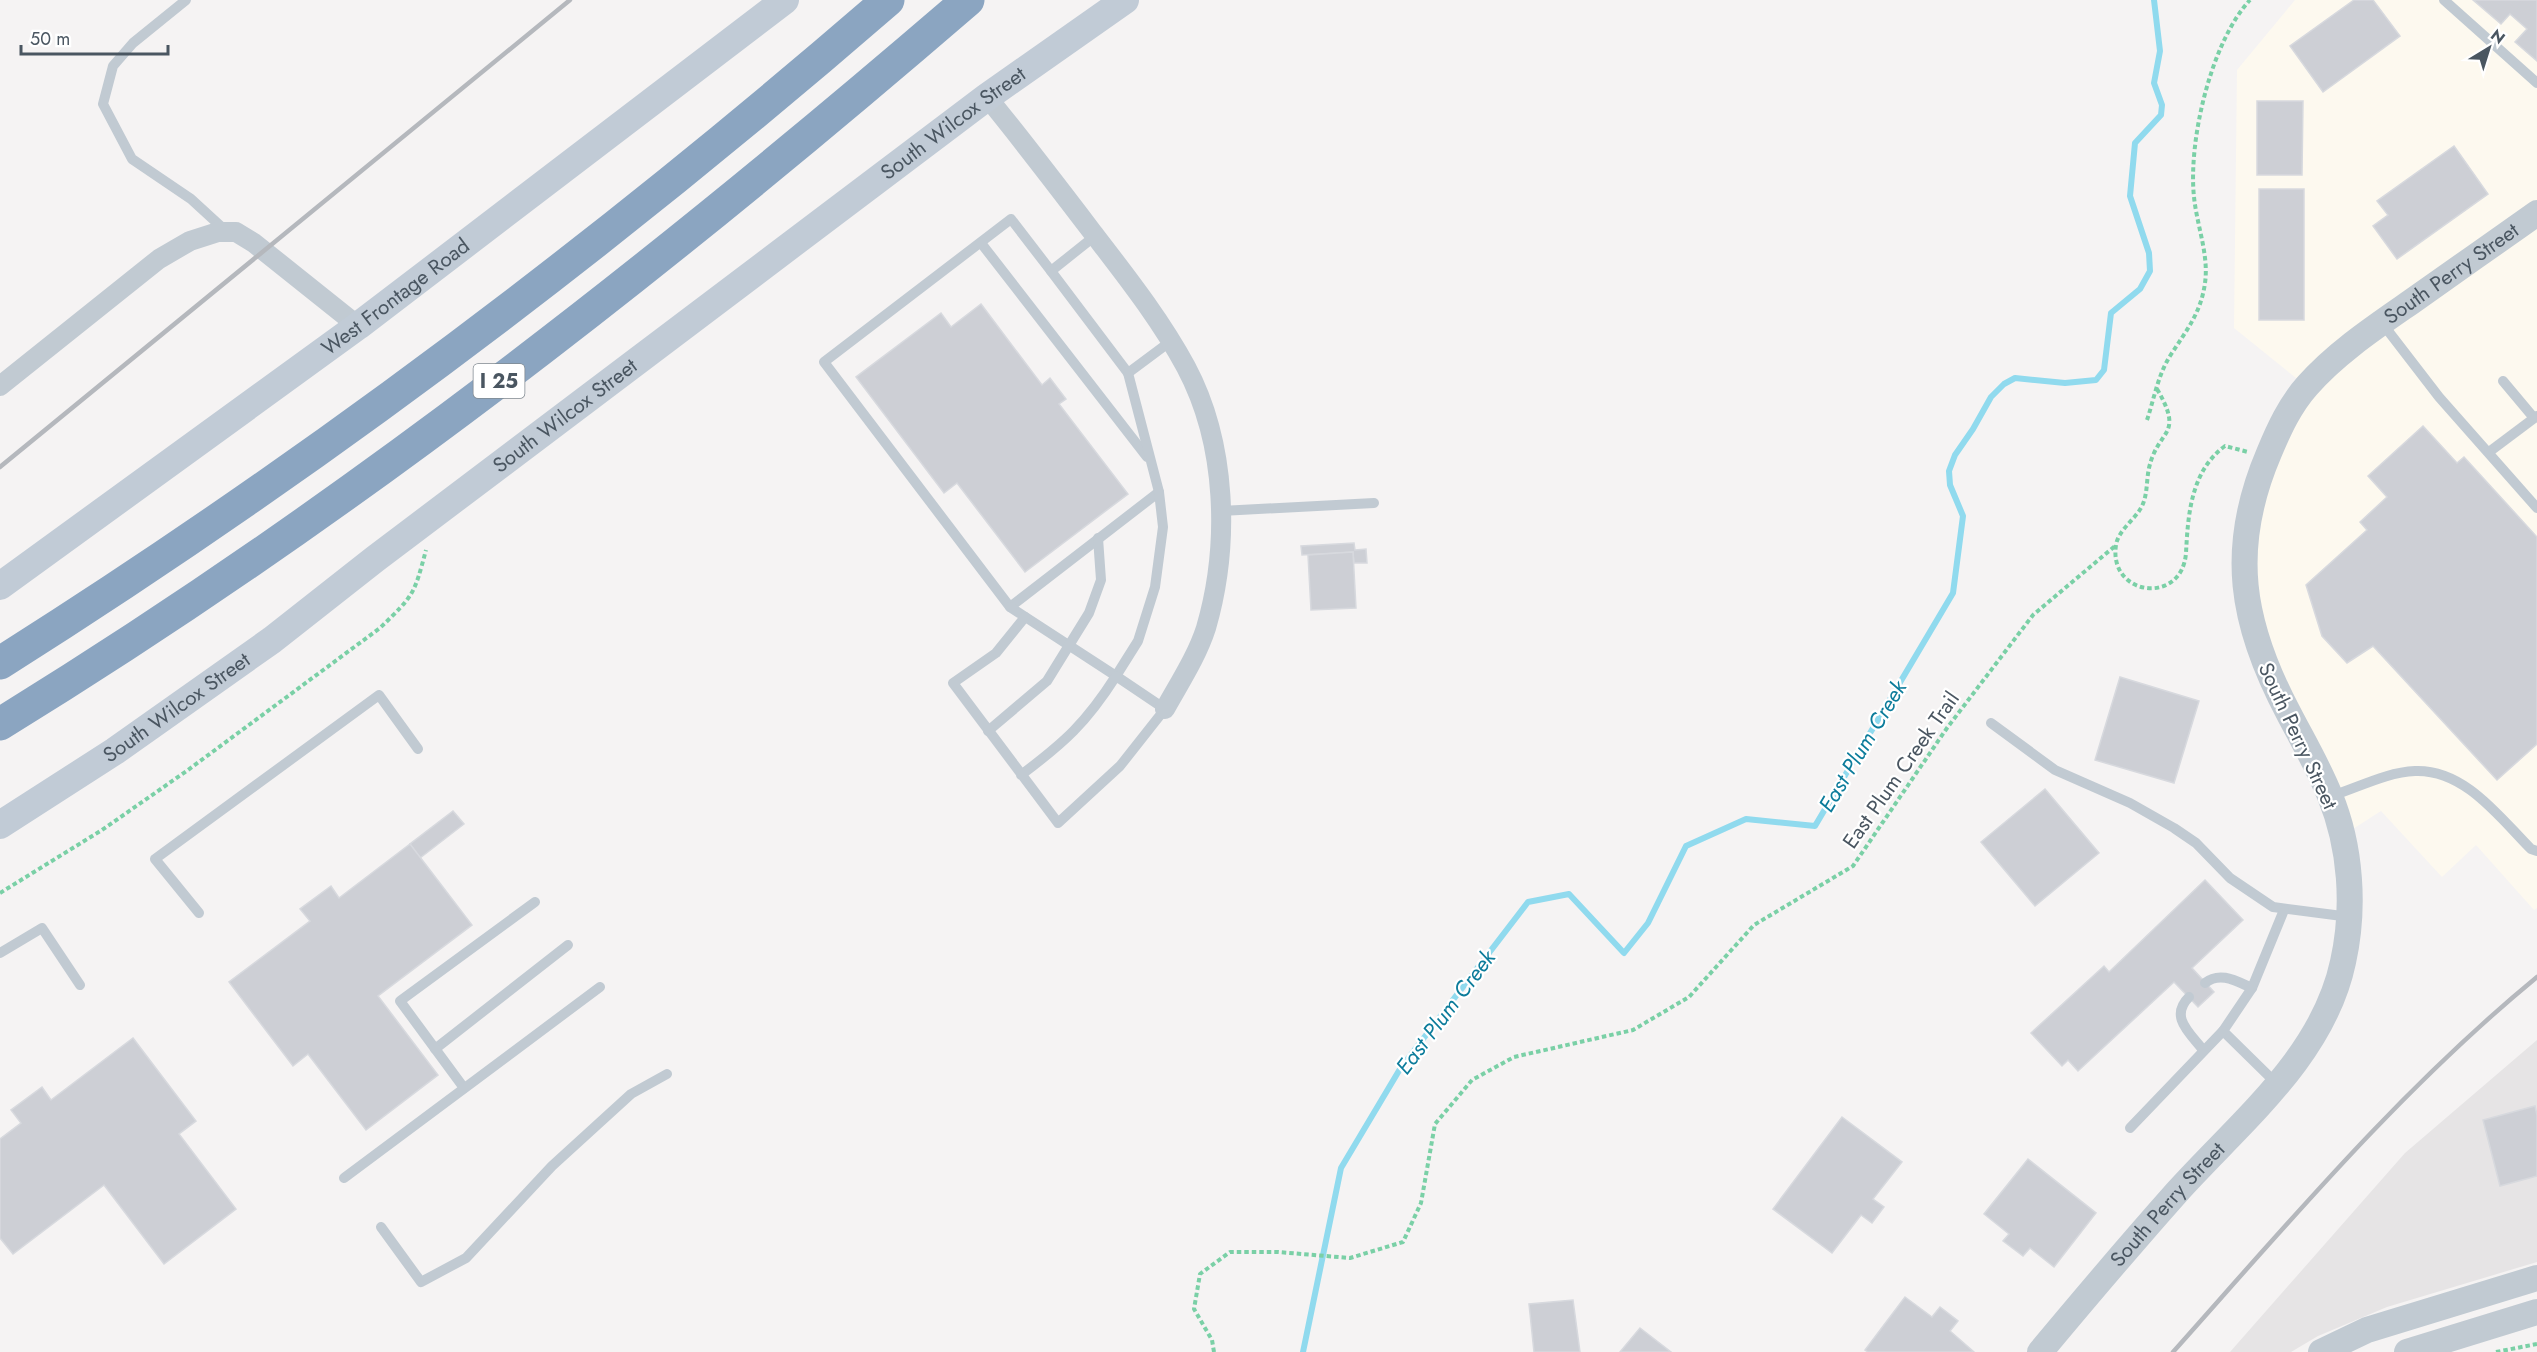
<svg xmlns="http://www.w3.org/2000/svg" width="2537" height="1352" viewBox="0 0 2537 1352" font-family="Jost,sans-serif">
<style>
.commercial{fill:#fdf9ef}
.education{fill:#e6e4e5}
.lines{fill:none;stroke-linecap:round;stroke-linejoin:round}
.stream{stroke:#90daee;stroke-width:6}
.building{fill:#cdcfd5;stroke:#d7d9de;stroke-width:1.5}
.path{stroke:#7ad0a6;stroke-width:4;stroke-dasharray:4.5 3;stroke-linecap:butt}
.service{stroke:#c1cad2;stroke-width:10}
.minor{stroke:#c1cad2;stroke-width:20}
.tertiary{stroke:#c1cad2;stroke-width:26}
.secondary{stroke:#c1cbd6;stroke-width:28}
.motorway{stroke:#8ba5c1;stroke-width:33}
.rail{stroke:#b5b8bd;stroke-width:4.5}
.labels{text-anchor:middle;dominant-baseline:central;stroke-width:4.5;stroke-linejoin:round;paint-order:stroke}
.shield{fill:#fff;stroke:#808990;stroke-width:1.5}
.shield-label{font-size:20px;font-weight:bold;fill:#4a5661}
.street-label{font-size:21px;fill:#4a5661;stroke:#fff}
.water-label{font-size:22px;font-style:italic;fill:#0c7c9b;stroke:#fff}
</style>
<rect width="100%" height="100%" fill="#f5f3f3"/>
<polygon class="commercial" points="2295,0 2537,0 2537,908 2534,910 2476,845 2442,877 2381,811 2342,836 2269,678 2245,547 2306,386 2234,328 2237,70"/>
<polygon class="education" points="2537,1040 2537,1262 2387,1307 2318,1336 2291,1352 2230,1352 2405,1153"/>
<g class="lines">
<polyline class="stream" points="1303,1352 1341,1168 1400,1069 1528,902 1569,894 1624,953 1648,923 1686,846 1746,819 1815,826 1953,593 1963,516 1950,485 1949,471 1955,455 1973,429 1991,397 2004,384 2015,378 2065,383 2096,380 2104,370 2111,313 2140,289 2150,271 2149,253 2130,196 2135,143 2161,115 2162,105 2154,83 2160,51 2154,0"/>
</g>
<g class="building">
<polygon points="2354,0 2373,0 2400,36 2323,92 2290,46"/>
<polygon points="2473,0 2537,0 2537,61 2515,42 2527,29 2510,14 2501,24"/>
<polygon points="2257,101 2303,101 2302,175 2257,175"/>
<polygon points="2454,146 2488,194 2397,259 2373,226 2388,215 2377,201"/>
<rect x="2259" y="189" width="45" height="131"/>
<polygon points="981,304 1042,385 1050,378 1066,399 1059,404 1128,494 1025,572 957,483 944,493 856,377 941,313 951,327"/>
<polygon points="2423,426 2457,463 2464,457 2537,537 2537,744 2497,780 2373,646 2347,663 2322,636 2306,585 2367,530 2360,522 2387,497 2368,476"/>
<polygon points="1354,543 1355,550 1366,549 1367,563 1354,563 1353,552 1302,555 1301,546"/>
<polygon points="1353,552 1356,608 1311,610 1308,555"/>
<polygon points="2120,677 2199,701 2174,783 2095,760"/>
<polygon points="2045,789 2099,853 2035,906 1981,842"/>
<polygon points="453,811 464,824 420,858 410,844"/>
<polygon points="410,844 472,925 378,996 438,1075 366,1130 308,1054 293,1066 229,982 310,921 300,909 331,886 339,898"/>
<polygon points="2205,880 2243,920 2192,968 2214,992 2198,1007 2174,982 2078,1071 2068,1060 2062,1066 2031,1033 2104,966 2109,972"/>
<polygon points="133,1038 196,1121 179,1134 236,1209 164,1264 104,1185 13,1254 0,1238 0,1139 21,1123 11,1110 42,1087 51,1100"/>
<polygon points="2535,1106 2537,1115 2537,1176 2500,1186 2483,1120"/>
<polygon points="1842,1117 1902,1162 1873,1199 1884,1207 1872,1223 1861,1215 1832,1253 1773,1209"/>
<polygon points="2028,1159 2096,1213 2054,1267 2030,1248 2023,1256 2003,1241 2009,1234 1984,1214"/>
<polygon points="1905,1297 1932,1317 1940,1307 1958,1321 1950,1331 1974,1352 1868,1352 1865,1350"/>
<polygon points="1573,1300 1580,1352 1534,1352 1529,1304"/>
<polygon points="1640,1328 1671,1352 1620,1352"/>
</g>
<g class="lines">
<g class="path">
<path d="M2157,389C2185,437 2158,428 2149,468C2146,482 2148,495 2141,508C2134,520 2118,531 2116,545C2108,596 2182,606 2186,553C2188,514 2191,471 2225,446L2248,452"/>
<path d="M2147,420C2154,399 2158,375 2170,356C2186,331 2201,313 2205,283C2209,255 2197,226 2194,197C2188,141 2211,42 2250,0"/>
<path d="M0,893L102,830L188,770L380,628C414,595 414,595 426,550"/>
<polyline points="1214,1352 1212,1340 1194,1309 1200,1274 1230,1252 1278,1252 1350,1258 1403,1242 1421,1203 1435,1124 1472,1080 1514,1057 1633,1030 1689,997 1754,925 1853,866 1947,728 2033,615 2115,546"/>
<polyline points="2496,1352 2537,1344"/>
</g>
<g class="service">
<polyline points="186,0 133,43 113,66 103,104 132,159 191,199 227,232"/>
<polyline points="2444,0 2537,83"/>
<polyline points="1095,236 1051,271 1011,219 824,362 1010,607 1159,492"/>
<polyline points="981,243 1147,457"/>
<polyline points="1051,271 1128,373"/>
<polyline points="2382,323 2439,397 2537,508"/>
<polyline points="2503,381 2534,418"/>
<polyline points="2489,452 2537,416"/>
<polyline points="1221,511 1374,503"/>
<polyline points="1010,607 1116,676 1138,641 1155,587 1163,527 1159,492 1128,373 1171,341"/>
<polyline points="1991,723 2055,770 2130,803 2174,828 2196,843 2230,878 2273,907 2350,917"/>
<polyline points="988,731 1047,681 1089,613 1101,580 1098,538"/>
<path d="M1021,775C1065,742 1086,723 1116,676L1165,709L1120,766L1058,823L953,683L996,653L1025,617"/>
<path d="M2331,796C2357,788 2387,772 2415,771C2465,769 2500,818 2531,849L2537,851"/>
<polyline points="199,913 155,859 379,695 418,749"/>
<polyline points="0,953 42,928 80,985"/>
<path d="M2205,983C2220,971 2236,981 2252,988"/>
<path d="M2189,997C2169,1017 2190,1033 2203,1050"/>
<polyline points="435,1049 568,945"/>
<polyline points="2277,1084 2223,1031 2252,988 2284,910"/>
<polyline points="464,1088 400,1001 535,902"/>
<polyline points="2130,1128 2223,1031"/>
<polyline points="344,1178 600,987"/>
<polyline points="381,1227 421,1282 466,1258 552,1166 631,1094 667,1074"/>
</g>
<g class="minor">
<path d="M987,97C1023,141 1058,187 1093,233C1126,276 1160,319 1186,367C1227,444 1230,545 1206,628C1197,656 1180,682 1165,709"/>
<polyline points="0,386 159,259 190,241 218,232 236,232 254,243 358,326"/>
</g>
<g class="tertiary">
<path id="s1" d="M2040,1352C2085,1298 2130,1245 2177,1192C2239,1123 2323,1057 2343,962C2355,908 2351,847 2330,796C2319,768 2303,741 2289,714C2241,624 2228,549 2269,453C2279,429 2290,405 2307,386C2336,353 2375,327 2411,302C2453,272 2495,243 2537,213"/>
<polyline points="2321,1352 2367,1330 2537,1278"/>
<polyline points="2407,1352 2537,1312"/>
</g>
<g class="secondary">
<path id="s2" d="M0,586L358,326L785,0"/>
<path id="s3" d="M0,825L115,751L272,640L375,559L987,97L1125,0"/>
</g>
<g class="motorway">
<path d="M0,663C312,466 609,242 888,0"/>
<path d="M0,724C344,513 663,263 968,0"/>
</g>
<g class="rail">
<polyline points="0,467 570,0"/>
<path d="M2173,1352C2289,1222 2402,1088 2537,977"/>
</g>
</g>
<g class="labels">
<rect class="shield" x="473.5" y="364" width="51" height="34" rx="4.5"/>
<g class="shield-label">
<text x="499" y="381">I 25</text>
</g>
<g class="street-label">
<text stroke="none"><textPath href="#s3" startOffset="1184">South Wilcox Street</textPath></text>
<text stroke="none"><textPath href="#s1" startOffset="1292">South Perry Street</textPath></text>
<text stroke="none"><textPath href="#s2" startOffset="490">West Frontage Road</textPath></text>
<text stroke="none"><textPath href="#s3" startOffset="698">South Wilcox Street</textPath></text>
<text stroke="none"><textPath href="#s3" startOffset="212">South Wilcox Street</textPath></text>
<text transform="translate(2298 736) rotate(65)">South Perry Street</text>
<text transform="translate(1901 770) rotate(-55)">East Plum Creek Trail</text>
<text stroke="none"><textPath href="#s1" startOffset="195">South Perry Street</textPath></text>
</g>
<g class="water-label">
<text transform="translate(1862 746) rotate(-59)">East Plum Creek</text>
<text transform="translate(1445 1012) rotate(-53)">East Plum Creek</text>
</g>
</g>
<g transform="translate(2489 48) rotate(38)" stroke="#ffffff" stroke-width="4.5" paint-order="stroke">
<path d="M0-4.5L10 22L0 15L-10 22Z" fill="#4a5661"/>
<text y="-9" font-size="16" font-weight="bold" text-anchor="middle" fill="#4a5661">N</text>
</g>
<path d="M21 45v9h147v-9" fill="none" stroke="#4a5661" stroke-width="3"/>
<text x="30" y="45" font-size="18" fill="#4a5661" stroke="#ffffff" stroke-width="4.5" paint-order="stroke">50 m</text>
</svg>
